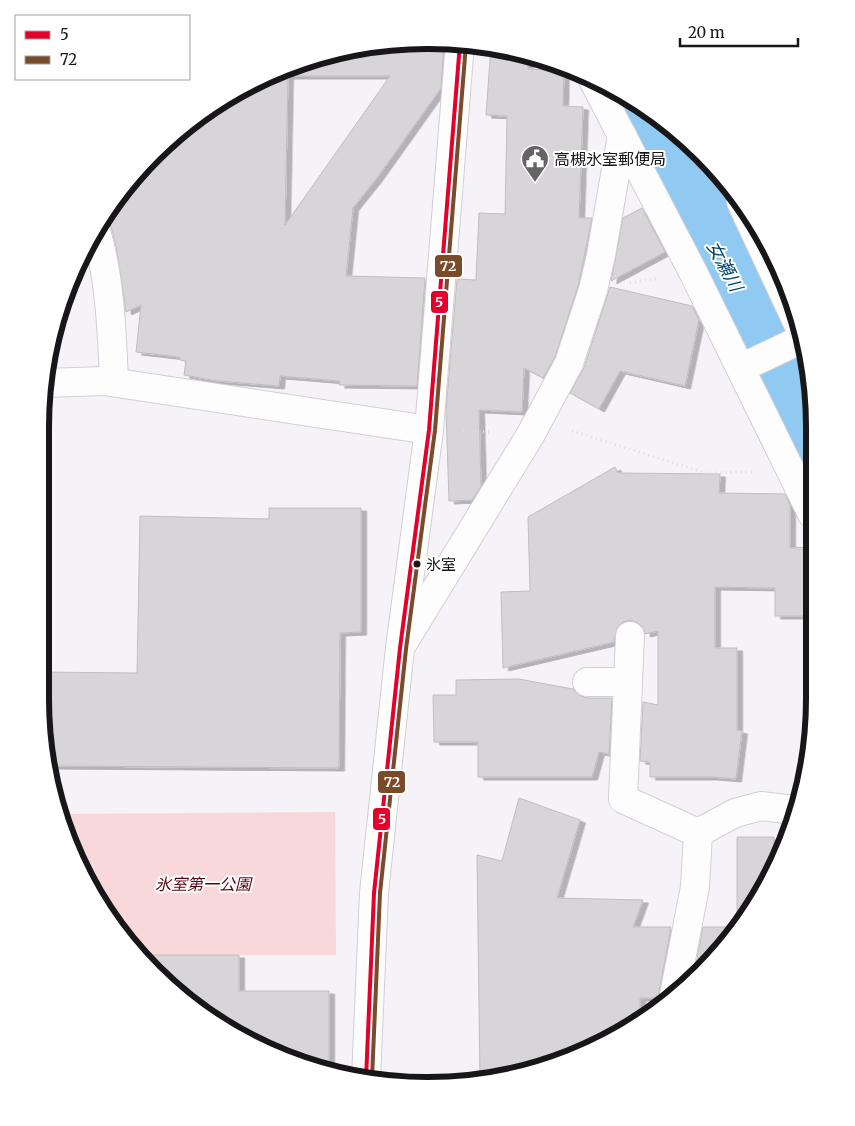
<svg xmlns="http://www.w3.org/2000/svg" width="855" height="1126" viewBox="0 0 855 1126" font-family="Merriweather,'Noto Sans JP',serif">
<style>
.green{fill:#f9d8da}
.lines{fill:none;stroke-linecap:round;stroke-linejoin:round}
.river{stroke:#90caf3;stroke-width:70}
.building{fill:#d7d5d8;stroke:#c0bdbf;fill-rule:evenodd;filter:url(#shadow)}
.street-casing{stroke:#d1cfd3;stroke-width:30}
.secondary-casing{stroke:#d1cfd3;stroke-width:30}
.path{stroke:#ddddde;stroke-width:3;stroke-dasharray:1 4;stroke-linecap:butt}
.street{stroke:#fefdfe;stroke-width:28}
.secondary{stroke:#fefdfe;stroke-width:28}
.bus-1-casing{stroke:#fff;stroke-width:8}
.bus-2-casing{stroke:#fff;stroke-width:8}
.bus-1{stroke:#e4002b;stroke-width:4}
.bus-2{stroke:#7a4b2a;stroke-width:4}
.bus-dot{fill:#171618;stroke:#fff;stroke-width:2}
.labels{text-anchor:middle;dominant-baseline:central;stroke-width:4;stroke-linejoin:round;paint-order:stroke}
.bus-label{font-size:15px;fill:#171618;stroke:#fff;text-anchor:start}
.poi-label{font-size:16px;fill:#171618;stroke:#fff;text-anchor:start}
.park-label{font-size:16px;font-style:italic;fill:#5a0213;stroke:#fff}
.water-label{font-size:18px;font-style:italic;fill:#00456a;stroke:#fff}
.rim{fill:none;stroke:#171618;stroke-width:6}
.line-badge{stroke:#fff;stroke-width:2}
.badge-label{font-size:14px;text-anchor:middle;font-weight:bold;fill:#fff}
</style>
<defs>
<filter id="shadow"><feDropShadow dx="5.5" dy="3" stdDeviation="0" flood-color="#0004"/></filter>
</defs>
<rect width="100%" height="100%" fill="#f6f3f8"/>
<polygon class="green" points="335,812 336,955 144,955 92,892 69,838 69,814"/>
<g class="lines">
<polyline class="river" points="638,103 812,429"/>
</g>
<g class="building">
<path d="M427,40L444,42L441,88L377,178L353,208L346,276L425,278L417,386L339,385L340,381L280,376L279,386L218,381L184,375L186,361L180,360V357L136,352L141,305L126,312L116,246L111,227L107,220L104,218L120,192L212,105L279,70L352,48ZM288,76H390L285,225Z"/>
<polygon points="491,46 503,47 529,55 528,69 564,71 563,106 583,107 579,218 592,218 578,286 555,357 543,378 524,368 522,412 479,410 481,486 472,500 449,501 446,409 457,279 476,280 479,213 505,214 507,116 486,115"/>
<polygon points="642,208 665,252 611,281 623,218"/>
<polygon points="610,287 692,306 699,320 685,386 620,371 599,409 570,393 584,368"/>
<polygon points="615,467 618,473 720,474 719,493 785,494 790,505 790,548 812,547 812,616 775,616 775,588 715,587 715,648 737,648 737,730 742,731 736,779 712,777 650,777 650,762 640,761 643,702 658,705 658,631 645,634 644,628 638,623 631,620 623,622 617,628 614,642 503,668 501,592 530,591 528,517"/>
<polygon points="269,508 361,508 361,632 340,633 339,768 49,766 40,698 40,672 137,673 140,516 269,519"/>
<polygon points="519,679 573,689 579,695 587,698 612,698 609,754 599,752 592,777 478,777 478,742 434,742 433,695 456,695 456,680"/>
<polygon points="519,798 580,820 557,898 643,900 633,927 671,927 659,992 659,998 640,998 640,1022 552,1065 480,1080 477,855 502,861"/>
<polygon points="737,837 774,837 774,868 750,914 702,972 693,980 703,927 737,927"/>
<polygon points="143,955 239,955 239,991 329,991 329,1071 256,1046 172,990"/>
</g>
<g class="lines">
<defs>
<g id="street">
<polyline points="592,78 693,272 812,514"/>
<polyline points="741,202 798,324"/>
<path d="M96,231C110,279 112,332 114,382"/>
<polyline points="741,368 802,339"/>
<polyline points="44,383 104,381 429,430"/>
<polyline points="630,636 623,799 698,833"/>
<polyline points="400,648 531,434 569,363 593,290 601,255 622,135"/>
<polyline points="587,682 628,682"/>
<polyline points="674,995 695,887 698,833 735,813 761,806 795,810"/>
</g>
<polyline id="secondary" points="366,1079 374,893 400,648 429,430 460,43"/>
</defs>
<use href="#street" class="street-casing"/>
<use href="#secondary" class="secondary-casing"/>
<g class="path">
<polyline points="630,283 659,278"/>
<polyline points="463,431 491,432"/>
<polyline points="572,431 706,473 752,472"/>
</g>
<use href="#street" class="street"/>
<use href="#secondary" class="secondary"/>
<defs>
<polyline id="bus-1" points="366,1079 374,893 400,648 429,430 460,43"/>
<polyline id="bus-2" points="372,1079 380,893 406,649 435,430 466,44"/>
</defs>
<use href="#bus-1" class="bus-1-casing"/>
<use href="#bus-2" class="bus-2-casing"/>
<use href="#bus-1" class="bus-1"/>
<use href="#bus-2" class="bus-2"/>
</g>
<defs>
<symbol id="civic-pin" viewBox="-11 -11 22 30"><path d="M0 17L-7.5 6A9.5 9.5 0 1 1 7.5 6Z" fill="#656366" stroke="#fff"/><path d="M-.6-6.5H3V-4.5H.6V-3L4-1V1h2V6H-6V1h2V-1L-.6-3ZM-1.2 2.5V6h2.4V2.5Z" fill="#fff"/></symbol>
</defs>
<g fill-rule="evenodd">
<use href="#civic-pin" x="519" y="143" width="32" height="43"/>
</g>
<circle class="bus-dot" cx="417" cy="564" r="4.5"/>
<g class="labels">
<g class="bus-label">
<text x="426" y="564">氷室</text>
</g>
<g class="poi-label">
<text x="554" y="159">高槻氷室郵便局</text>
</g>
<g class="park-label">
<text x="203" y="884">氷室第一公園</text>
</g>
<g class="water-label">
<text transform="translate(725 266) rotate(62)">女瀬川</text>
</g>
</g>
<path d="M0 0H855V1126H0ZM427 49H428A378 378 0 0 1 806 427V699A378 378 0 0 1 428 1077H427A378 378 0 0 1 49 699V427A378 378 0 0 1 427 49Z" fill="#fff" fill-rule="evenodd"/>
<path class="rim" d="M427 49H428A378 378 0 0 1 806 427V699A378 378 0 0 1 428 1077H427A378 378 0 0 1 49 699V427A378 378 0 0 1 427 49Z"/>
<g class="line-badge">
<rect x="434" y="254" width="29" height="24" rx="5" fill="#7a4b2a"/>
<rect x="430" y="290" width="19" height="24" rx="5" fill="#e4002b"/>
<rect x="377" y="770" width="29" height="24" rx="5" fill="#7a4b2a"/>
<rect x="372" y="807" width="19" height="24" rx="5" fill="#e4002b"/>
</g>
<g class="badge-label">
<text x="448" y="271">72</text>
<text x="439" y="307">5</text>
<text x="392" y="787">72</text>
<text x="382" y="824">5</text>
</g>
<rect x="15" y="15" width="175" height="65" fill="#ffffff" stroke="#a2a2a3"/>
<rect x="25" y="31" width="25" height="8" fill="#e4002b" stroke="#a2a2a3"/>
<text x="60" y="40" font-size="15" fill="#171618">5</text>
<rect x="25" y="56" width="25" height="8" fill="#7a4b2a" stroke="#a2a2a3"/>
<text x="60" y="65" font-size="15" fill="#171618">72</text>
<path d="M680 38v8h118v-8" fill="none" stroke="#171618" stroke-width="2.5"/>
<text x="688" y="38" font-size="15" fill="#171618" stroke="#ffffff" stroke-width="4" paint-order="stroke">20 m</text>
</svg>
